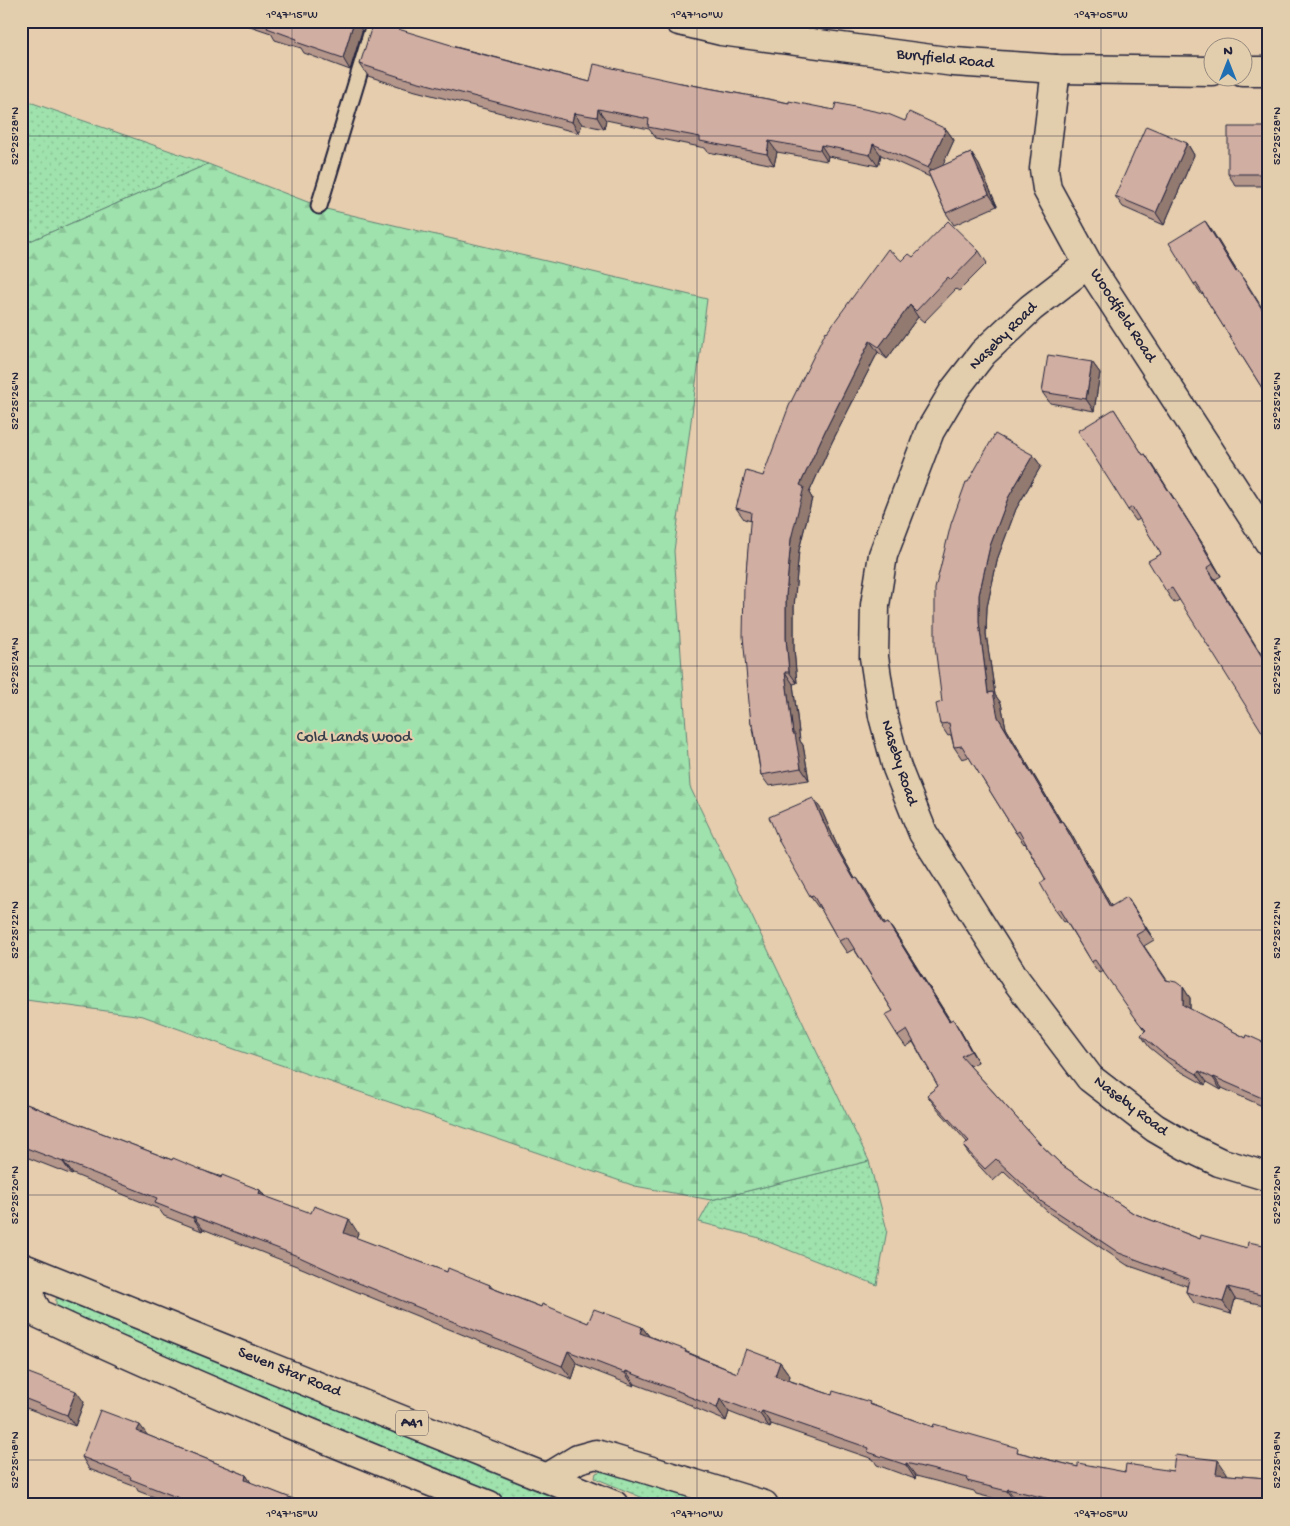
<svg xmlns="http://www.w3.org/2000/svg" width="1290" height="1526" viewBox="0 0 1290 1526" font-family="'Gochi Hand',sans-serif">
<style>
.grass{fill:url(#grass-dots);stroke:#608274}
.forest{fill:url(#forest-firs);stroke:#608274}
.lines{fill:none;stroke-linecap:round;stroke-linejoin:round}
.service-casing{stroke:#22223b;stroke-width:19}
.minor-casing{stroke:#22223b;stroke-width:31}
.tertiary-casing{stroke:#22223b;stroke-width:31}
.trunk-casing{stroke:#22223b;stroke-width:31}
.service{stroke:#e2cdac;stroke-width:15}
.minor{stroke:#e2cdac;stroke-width:28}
.tertiary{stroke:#e2cdac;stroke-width:28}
.trunk{stroke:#e2cdac;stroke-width:28}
.wall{fill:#b4968b;stroke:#22223b}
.shaded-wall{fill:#927a71;stroke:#22223b}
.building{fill:#d1aea2;stroke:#22223b}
.ticks{fill:none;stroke:#22223b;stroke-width:1;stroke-opacity:0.45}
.labels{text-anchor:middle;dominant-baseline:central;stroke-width:4.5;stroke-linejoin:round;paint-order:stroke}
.shield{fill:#e2cdac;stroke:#5c555d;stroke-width:1}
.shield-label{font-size:15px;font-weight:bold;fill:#22223b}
.street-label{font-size:16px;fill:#22223b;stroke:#e2cdac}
.park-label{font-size:16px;fill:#353f4c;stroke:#e2cdac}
.neatline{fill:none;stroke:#22223b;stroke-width:2}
.ticks-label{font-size:12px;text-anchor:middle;fill:#22223b}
</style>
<defs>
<pattern id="grass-dots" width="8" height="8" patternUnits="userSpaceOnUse" patternTransform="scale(1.25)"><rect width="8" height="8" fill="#9fe2ad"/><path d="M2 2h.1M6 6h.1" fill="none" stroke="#89c296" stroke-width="1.8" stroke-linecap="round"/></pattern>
<pattern id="forest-firs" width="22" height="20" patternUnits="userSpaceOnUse" patternTransform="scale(1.25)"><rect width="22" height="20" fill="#9fe2ad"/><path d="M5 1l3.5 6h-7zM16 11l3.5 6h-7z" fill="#89c296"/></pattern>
</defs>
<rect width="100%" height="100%" fill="#e6cdae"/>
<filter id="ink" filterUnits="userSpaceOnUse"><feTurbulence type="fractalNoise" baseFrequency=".02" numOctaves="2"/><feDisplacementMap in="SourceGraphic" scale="10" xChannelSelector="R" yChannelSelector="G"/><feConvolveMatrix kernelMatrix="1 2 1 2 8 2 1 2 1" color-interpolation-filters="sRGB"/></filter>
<g filter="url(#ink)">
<g class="grass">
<polygon points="21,99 208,164 21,245"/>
<polygon points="869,1161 887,1230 877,1285 756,1237 699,1222 711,1200"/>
<polygon points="61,1298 572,1505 517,1505 151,1357 56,1308 56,1299"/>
<polygon points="610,1468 731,1505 660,1505 595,1478 596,1473"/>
</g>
<polygon class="forest" points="208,164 326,209 707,299 674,551 690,787 869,1161 711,1200 635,1186 237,1050 143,1016 26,1000 26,960 21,937 21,245"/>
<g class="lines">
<defs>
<polyline id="service" points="319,206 375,21"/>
<g id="minor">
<polyline points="1056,69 1044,169 1047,189 1088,264 1269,542"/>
<polyline points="1088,264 1031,308 983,353 955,389 930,431 883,555 875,605 874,657 883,716 897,768 923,833 1016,980 1090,1078 1155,1128 1186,1146 1219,1162 1269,1177"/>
<path d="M30,1271L31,1300L39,1314C187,1383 337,1445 489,1505"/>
<polyline points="547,1478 578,1459 596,1454 764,1505"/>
</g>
<g id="tertiary">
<polyline points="679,21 721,31 954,62 1056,69 1212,71"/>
<polyline points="1242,71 1269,71"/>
</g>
<polyline id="trunk" points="21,1267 614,1505"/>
</defs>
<use href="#service" class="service-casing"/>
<use href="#minor" class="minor-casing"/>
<use href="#tertiary" class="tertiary-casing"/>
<use href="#trunk" class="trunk-casing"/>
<use href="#service" class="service"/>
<use href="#minor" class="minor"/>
<use href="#tertiary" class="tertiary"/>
<use href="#trunk" class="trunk"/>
</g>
<g class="wall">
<polygon points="235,21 356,21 362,31 350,70 304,53 301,48 275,40 271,33"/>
<polygon points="452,46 590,82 681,83 789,103 905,121 946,129 954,140 942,166 971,153 979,165 997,206 954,225 946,213 930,177 881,155 878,166 828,156 827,161 777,152 774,165 708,152 705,148 656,138 649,129 606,120 604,129 582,124 579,133 408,89 368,76 360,64"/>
<polygon points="1269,127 1269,186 1236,186 1228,174"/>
<polygon points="1187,143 1194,155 1164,225 1123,207 1115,196"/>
<polygon points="1205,221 1237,271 1246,282 1269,319 1269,399 1203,294 1202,295 1194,284"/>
<polygon points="979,251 987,263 959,291 956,289 924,322 918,317 887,359 878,352 832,442 809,493 812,498 799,550 794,607 794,649 797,683 793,684 800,741 803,745 809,780 769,786 761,775 753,728 751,724 745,585 751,521 744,519 736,508 763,476 827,332 902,261 913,257"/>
<polygon points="1092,362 1100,373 1094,411 1050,403 1042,392"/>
<polygon points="1114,409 1143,455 1153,465 1204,546 1221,576 1174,603 1166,591 1161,554 1140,519 1136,521 1128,510"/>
<polygon points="1033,455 1041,466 1016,509 998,557 987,607 986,634 995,695 1001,703 1006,728 1061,821 1070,832 1111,906 1134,908 1154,940 1144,946 1167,980 1183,987 1190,998 1190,1009 1246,1038 1269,1045 1269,1109 1222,1088 1221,1090 1207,1082 1205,1085 1175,1068 1149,1047 1141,1035 1145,1031 1103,971 1099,973 1091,962 1066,921 1064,922 1056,911 1046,880 1025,843 1024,844 1016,833 969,757 962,759 954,747 951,735 948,736 940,724 968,482"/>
<polygon points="821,809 839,850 855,879 865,889 885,925 888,923 896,934 950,1020 960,1030 978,1062 970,1066 1040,1144 1063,1166 1133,1213 1200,1239 1247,1248 1269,1246 1269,1306 1235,1299 1231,1314 1194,1303 1186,1292 1187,1286 1127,1265 1049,1213 1004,1171 993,1181 971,1157 963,1146 967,1142 935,1106 927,1095 938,1086 913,1042 906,1047 898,1036 893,1011 854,949 847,953 839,941 820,907 818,907 810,896"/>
<polygon points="21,1102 172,1160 260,1190 264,1196 358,1233 356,1238 447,1272 490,1285 492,1288 541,1307 588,1323 642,1327 649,1336 737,1373 780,1362 790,1376 788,1380 832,1395 872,1405 933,1427 1021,1453 1078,1467 1125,1472 1173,1471 1227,1473 1227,1475 1266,1478 1269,1482 1269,1505 1028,1505 1017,1502 1016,1504 976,1494 974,1491 916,1476 915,1479 877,1465 873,1459 771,1424 770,1428 729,1412 726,1421 692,1407 691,1405 635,1384 634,1386 577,1364 572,1379 348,1288 304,1269 203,1229 202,1231 164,1216 159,1209 73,1174 72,1175 21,1155"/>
<polygon points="21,1370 84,1402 75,1426 21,1406"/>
<polygon points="147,1435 246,1475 251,1483 306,1504 315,1505 175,1505 138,1491 136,1487 89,1469 82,1457"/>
</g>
<g class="shaded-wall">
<polygon points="354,21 356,21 362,31 350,70 343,58"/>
<polygon points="598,109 606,120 604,129 597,117"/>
<polygon points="574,113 582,124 579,133 572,122"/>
<polygon points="946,129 954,140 936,180 928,168"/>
<polygon points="769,141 777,152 774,165 767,154"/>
<polygon points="1187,143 1194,155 1164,225 1156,213"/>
<polygon points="873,144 881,155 878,166 870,155"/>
<polygon points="821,145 828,156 827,161 820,150"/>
<polygon points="971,153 979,165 997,206 989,194"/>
<polygon points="1266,169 1269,173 1269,178 1266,174"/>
<polygon points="1205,221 1213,232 1244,283 1236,272"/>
<polygon points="910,305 918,317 887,359 879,347"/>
<polygon points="870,341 878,352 832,442 809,493 812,498 799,550 794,607 794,649 797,683 789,672 786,638 786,596 791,539 800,485 825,431"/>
<polygon points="1092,362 1100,373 1094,411 1086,399"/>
<polygon points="1145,454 1204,546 1221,576 1213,564"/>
<polygon points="1033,455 1041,466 1016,509 998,557 987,607 986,634 995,695 1001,703 1006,728 1068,833 1060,822 998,717 988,693 979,622 979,595 990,546 1008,498"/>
<polygon points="1207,568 1215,579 1269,667 1269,668"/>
<polygon points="785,672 793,684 800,741 803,745 809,780 801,768 793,734"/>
<polygon points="813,798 821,809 839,850 862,891 854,879 831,839"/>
<polygon points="1062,821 1070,832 1118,918 1110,907"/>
<polygon points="857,878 865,889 892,936 884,925"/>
<polygon points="1127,897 1134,908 1154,940 1146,929"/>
<polygon points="888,923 896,934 957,1032 949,1021"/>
<polygon points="1183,987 1190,998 1190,1016 1183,1005"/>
<polygon points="953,1019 960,1030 978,1062 971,1051"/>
<polygon points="1199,1071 1207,1082 1205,1085 1197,1074"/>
<polygon points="1214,1077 1222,1088 1221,1090 1213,1078"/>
<polygon points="63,1161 73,1174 72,1175 63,1162"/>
<polygon points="260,1190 270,1203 259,1194"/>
<polygon points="193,1216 203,1229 202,1231 193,1218"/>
<polygon points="349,1219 358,1233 353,1246 344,1233"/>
<polygon points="1228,1287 1235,1299 1231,1314 1223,1302"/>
<polygon points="642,1327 652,1340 640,1333"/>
<polygon points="568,1351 577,1364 572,1379 562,1366"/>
<polygon points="780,1362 790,1376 785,1389 775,1376"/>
<polygon points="626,1371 635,1384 634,1386 625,1373"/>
<polygon points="76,1391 84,1402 75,1426 67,1415"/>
<polygon points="720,1399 729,1412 726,1421 717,1408"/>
<polygon points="762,1411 771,1424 770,1428 760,1414"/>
<polygon points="140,1425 148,1436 137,1431"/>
<polygon points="1218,1460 1227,1473 1225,1488 1216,1474"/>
<polygon points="906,1463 916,1476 915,1479 906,1465"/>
<polygon points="246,1475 254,1487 245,1480"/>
<polygon points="1008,1489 1017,1502 1016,1504 1007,1491"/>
</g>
<g class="building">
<polygon points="261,21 354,21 343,58 296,42 297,39 267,28 269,24"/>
<polygon points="375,22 451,45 450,46 590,82 594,64 681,83 789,103 789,101 834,110 836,103 888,114 905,121 909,112 946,129 928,168 873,144 870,155 821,145 820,150 769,141 767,154 700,141 700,137 648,127 649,119 598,109 597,117 574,113 572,122 400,77 360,64 372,26 374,26"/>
<polygon points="1146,126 1187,143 1156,213 1115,196"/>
<polygon points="1228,127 1269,127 1269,169 1266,169 1266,174 1228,174"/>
<polygon points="971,153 989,194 946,213 928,172"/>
<polygon points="948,221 979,251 951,280 948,277 916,311 910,305 879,347 870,341 825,431 800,485 804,487 791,539 786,596 786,638 789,672 785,672 793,734 795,734 801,768 761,775 753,724 751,724 743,636 744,585 745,585 751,512 736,508 746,471 763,476 789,406 826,331 827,332 888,249 902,261 909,254 913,257"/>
<polygon points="1205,221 1236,272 1238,271 1269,320 1269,399 1196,283 1194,284 1169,243"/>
<polygon points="1048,355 1092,362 1086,399 1042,392"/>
<polygon points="1114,409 1143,455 1145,454 1196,534 1213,564 1207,568 1269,668 1269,743 1172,588 1166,591 1148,561 1161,554 1132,507 1128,510 1078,431"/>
<polygon points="995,434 1033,455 1008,498 990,546 979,595 979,622 988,693 993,692 998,717 1060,822 1062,821 1110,907 1127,897 1146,929 1136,935 1166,980 1176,982 1183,987 1183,1005 1246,1038 1247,1035 1269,1045 1269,1101 1214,1077 1213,1078 1199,1071 1197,1074 1167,1057 1141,1035 1146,1030 1139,1023 1095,960 1091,962 1059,909 1056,911 1040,883 1046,880 1019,831 1016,833 962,746 954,747 949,723 940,724 936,704 942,702 935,646 935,589 951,524 966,482 968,482"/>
<polygon points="813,798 831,839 854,879 857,878 884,925 888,923 949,1021 953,1019 971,1051 961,1056 1040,1144 1063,1166 1133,1213 1200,1239 1201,1235 1247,1248 1248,1242 1269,1246 1269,1297 1228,1287 1223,1302 1186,1292 1189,1279 1119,1253 1042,1202 996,1159 985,1169 963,1146 969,1141 927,1095 938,1086 907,1030 898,1036 885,1015 893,1011 847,937 839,941 813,895 810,896 780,843 769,817"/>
<polygon points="21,1102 172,1160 173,1158 221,1178 222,1175 260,1190 259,1194 311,1213 314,1206 349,1219 344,1233 447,1272 448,1268 490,1285 489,1287 541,1307 542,1304 588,1323 594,1309 642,1327 640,1333 686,1350 685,1352 737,1373 746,1349 780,1362 775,1376 832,1395 833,1391 870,1402 869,1404 933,1427 934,1424 1018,1448 1017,1452 1078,1467 1078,1463 1125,1472 1126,1464 1173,1471 1175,1455 1218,1460 1216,1474 1266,1478 1266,1482 1269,1483 1269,1505 1089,1505 1059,1500 1058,1501 1008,1489 1007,1491 967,1481 968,1478 906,1463 906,1465 868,1452 869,1448 762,1411 760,1414 720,1399 717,1408 683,1394 683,1393 626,1371 625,1373 568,1351 562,1366 339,1275 295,1255 193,1216 193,1218 155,1203 157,1198 63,1161 63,1162 21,1146"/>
<polygon points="21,1370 76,1391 67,1415 21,1397"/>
<polygon points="100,1410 140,1425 137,1431 246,1475 245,1480 306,1504 307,1502 315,1505 197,1505 130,1479 131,1477 82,1457"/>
</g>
</g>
<path class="ticks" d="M292,21V1505M697,21V1505M1101,21V1505M21,136H1269M21,401H1269M21,666H1269M21,930H1269M21,1195H1269M21,1460H1269"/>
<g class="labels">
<rect class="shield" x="396" y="1410.5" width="32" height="25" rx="4"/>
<g class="shield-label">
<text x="412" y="1423">A41</text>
</g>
<g class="street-label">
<text transform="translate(945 60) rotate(6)">Buryfield Road</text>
<text transform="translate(1122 316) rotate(57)">Woodfield Road</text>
<text transform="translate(1004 337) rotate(-45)">Naseby Road</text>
<text transform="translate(898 763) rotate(72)">Naseby Road</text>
<text transform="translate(1130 1107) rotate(37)">Naseby Road</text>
<text transform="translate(289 1373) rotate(22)">Seven Star Road</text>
</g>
<g class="park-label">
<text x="354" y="738">Cold Lands Wood</text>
</g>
</g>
<rect width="1290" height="1526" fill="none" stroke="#e2cdac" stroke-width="55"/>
<g transform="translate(1228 62)"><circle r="24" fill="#e2cdac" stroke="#95897f"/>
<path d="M0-4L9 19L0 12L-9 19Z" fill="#1f6fb2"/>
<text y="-8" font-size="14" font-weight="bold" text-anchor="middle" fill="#22223b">N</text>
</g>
<rect x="28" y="28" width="1234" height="1470" class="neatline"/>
<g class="ticks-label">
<text x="292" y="18">1°47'15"W</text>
<text x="697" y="18">1°47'10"W</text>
<text x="1101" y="18">1°47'05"W</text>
<text transform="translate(14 136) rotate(-90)" y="4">52°25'28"N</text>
<text transform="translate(1276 136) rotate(-90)" y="4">52°25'28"N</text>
<text transform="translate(14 401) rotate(-90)" y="4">52°25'26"N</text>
<text transform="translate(1276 401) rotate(-90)" y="4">52°25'26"N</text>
<text transform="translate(14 666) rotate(-90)" y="4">52°25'24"N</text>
<text transform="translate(1276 666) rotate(-90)" y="4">52°25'24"N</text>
<text transform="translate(14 930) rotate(-90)" y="4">52°25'22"N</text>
<text transform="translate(1276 930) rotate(-90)" y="4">52°25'22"N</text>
<text transform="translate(14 1195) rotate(-90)" y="4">52°25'20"N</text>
<text transform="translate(1276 1195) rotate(-90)" y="4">52°25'20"N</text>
<text transform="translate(14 1460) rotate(-90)" y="4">52°25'18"N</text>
<text transform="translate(1276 1460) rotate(-90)" y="4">52°25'18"N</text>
<text x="292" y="1517">1°47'15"W</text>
<text x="697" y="1517">1°47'10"W</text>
<text x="1101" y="1517">1°47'05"W</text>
</g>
</svg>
